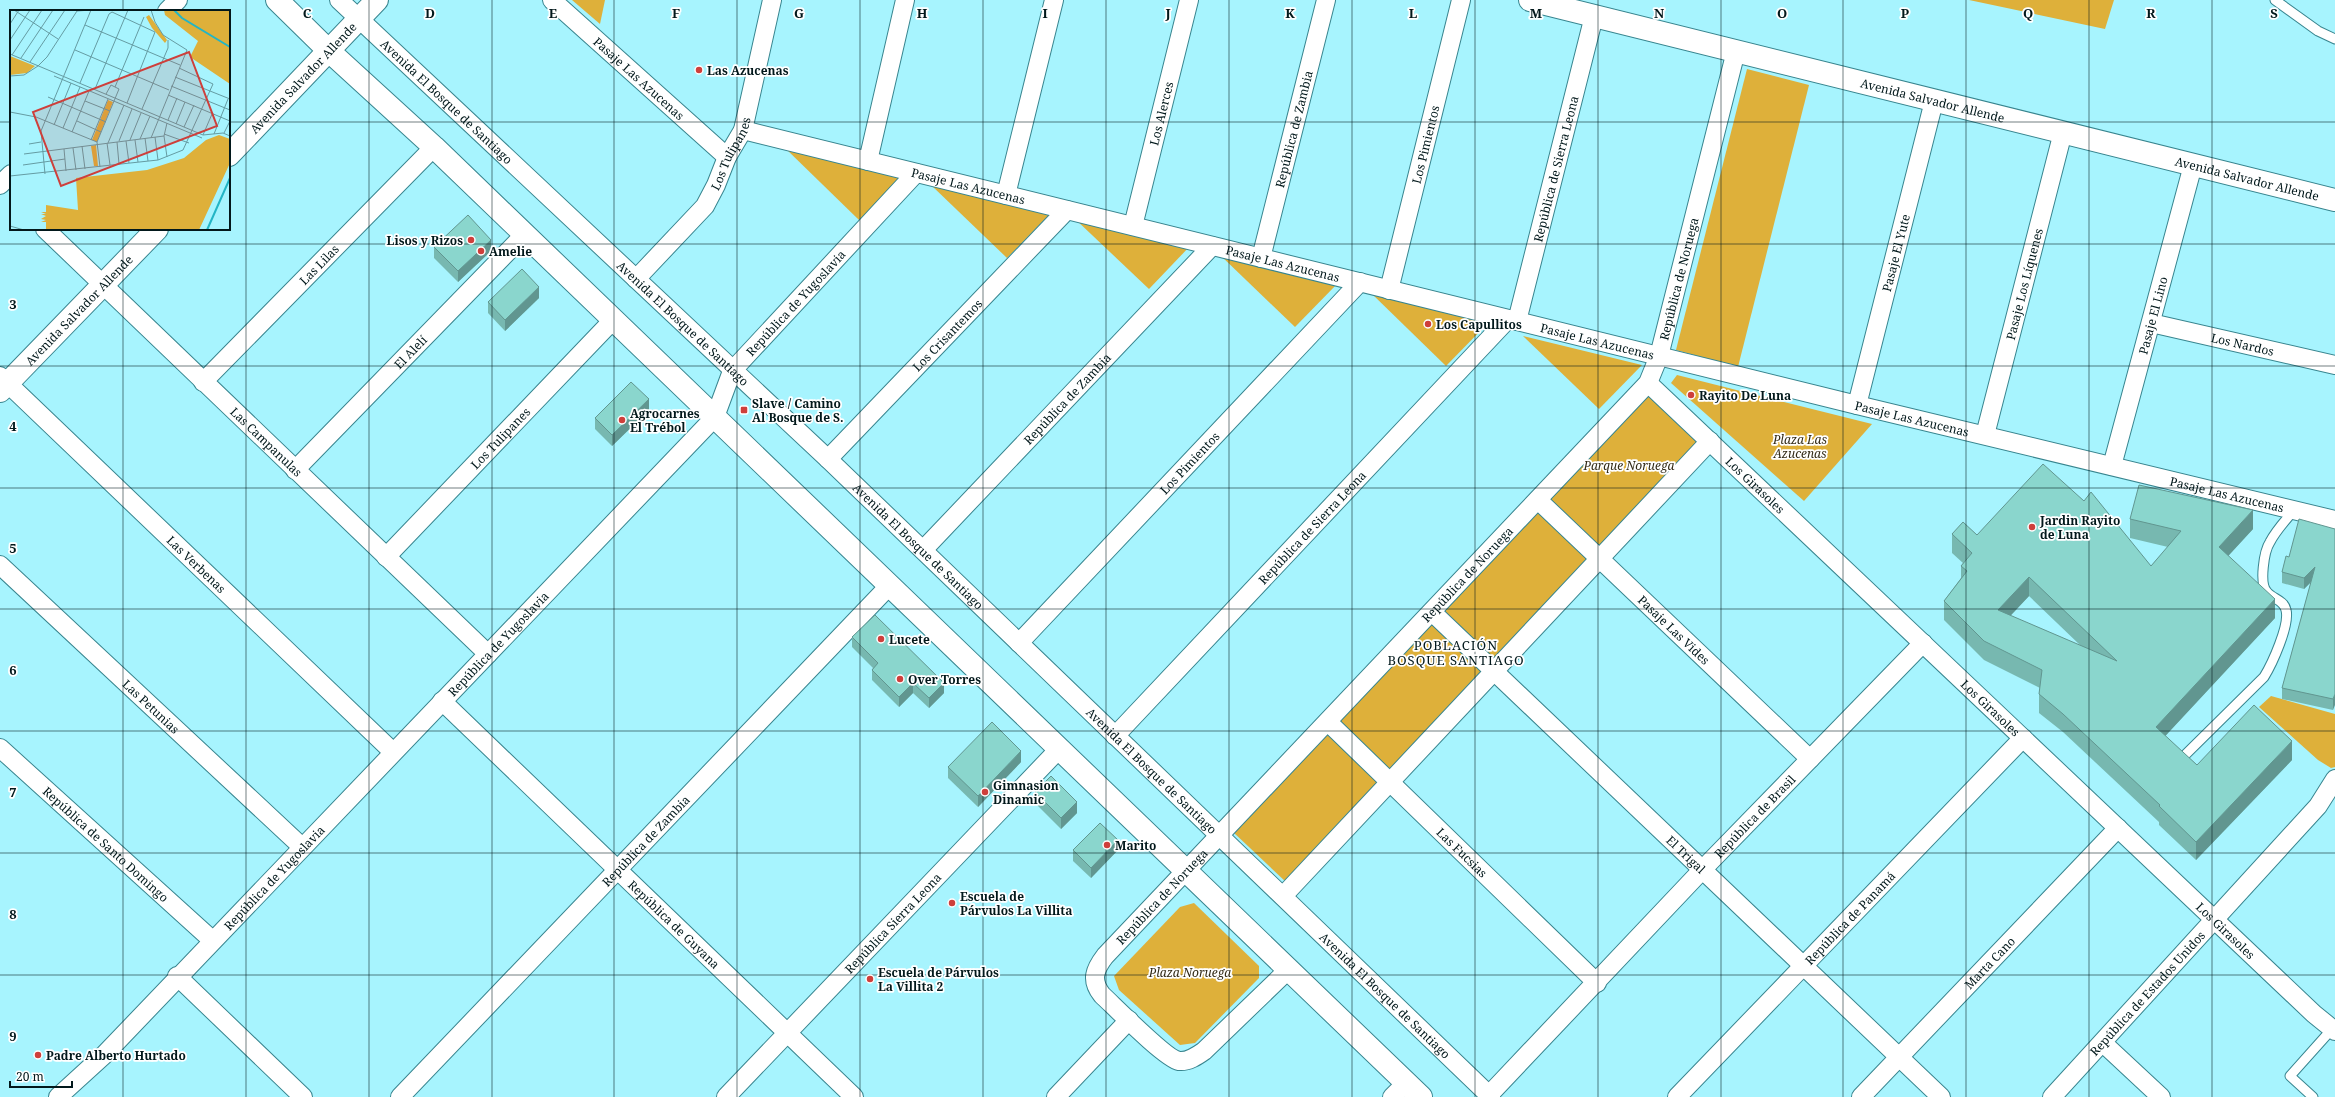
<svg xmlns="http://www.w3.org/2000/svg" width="2335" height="1097" viewBox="0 0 2335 1097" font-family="'Noto Serif',serif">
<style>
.green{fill:#deb03a}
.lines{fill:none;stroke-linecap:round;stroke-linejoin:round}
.service-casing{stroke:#38858f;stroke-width:11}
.minor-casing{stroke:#38858f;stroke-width:20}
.tertiary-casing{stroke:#38858f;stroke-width:24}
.secondary-casing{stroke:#38858f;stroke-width:24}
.service{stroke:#fff;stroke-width:9}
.minor{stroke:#fff;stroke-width:18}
.tertiary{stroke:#fff;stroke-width:22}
.secondary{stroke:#fff;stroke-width:22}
.wall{fill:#77b8b0;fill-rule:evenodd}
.shaded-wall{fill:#619690}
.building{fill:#8ad6cd;stroke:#619690;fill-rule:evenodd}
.grid{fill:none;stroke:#02181b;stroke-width:1;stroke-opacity:0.55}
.poi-dot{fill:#ce3f3b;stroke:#fff;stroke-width:1.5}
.labels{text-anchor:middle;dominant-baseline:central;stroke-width:3.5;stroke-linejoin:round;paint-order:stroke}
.poi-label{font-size:12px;font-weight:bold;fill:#02181b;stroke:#fff;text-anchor:start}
.street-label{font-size:12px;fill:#02181b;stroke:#fff}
.park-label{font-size:12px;font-style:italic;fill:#322a16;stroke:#fff}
.neighbourhood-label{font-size:13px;letter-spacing:1px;fill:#02181b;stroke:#fff}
.inset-river{fill:none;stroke:#23b5c5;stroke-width:2}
.inset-road{fill:none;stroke:#659ca3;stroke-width:1}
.view{fill:#ce3f3b;fill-opacity:0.15;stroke:#ce3f3b;stroke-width:2}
.inset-edge{fill:none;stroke:#02181b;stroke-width:2}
.grid-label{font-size:13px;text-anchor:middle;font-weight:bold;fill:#02181b;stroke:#fff;stroke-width:3.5;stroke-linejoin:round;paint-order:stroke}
</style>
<rect width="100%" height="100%" fill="#a7f4fe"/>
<g class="green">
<polygon points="572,0 605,0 600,24"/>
<polygon points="1969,0 2114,0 2105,29"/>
<polygon points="1747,69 1809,85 1738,367 1676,350"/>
<polygon points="784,147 902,176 859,220"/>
<polygon points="931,185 1050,214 1007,258"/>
<polygon points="1073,217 1191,245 1149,289"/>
<polygon points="1219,254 1338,283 1295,327"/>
<polygon points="1371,293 1489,322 1446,366"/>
<polygon points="1523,336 1642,365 1599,409"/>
<polygon points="1677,375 1872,424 1804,501 1671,383"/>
<polygon points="1648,391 1700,444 1287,883 1233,832"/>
<polygon points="2271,696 2335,714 2335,767 2331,768 2318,760 2259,707"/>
<polygon points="1194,903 1259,966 1259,978 1195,1043 1180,1045 1119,990 1114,976 1180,907"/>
</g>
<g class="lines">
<defs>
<g id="service">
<polyline points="2275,0 2318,31 2335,39"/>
<path d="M2182,758L2264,677C2272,664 2290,625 2286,610C2284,600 2273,599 2267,592C2259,584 2264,551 2270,542C2276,530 2286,520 2294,510"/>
<polyline points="2313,1097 2290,1076 2332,1029"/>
</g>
<g id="minor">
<path id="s1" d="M339,0L828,459L1491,1097"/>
<path id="s2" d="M552,0L727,157"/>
<polyline points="167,11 178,0"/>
<path id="s3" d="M743,130L1857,405L2335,520"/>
<polyline points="868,161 905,0"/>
<polyline points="0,185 11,174"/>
<polyline points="1006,195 1054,0"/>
<path id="s4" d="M1133,226L1189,0"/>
<path id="s5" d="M45,229L488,654"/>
<path id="s6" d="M1261,258L1326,0"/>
<path id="s7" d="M636,279L705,206L716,185L727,157L743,130L772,0"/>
<path id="s8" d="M1389,290L1461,0"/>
<path id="s9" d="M1517,321L1594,16"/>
<path id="s10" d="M2151,323L2335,365"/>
<path id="s11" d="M0,376L393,752"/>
<path id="s12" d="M203,382L434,147"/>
<path id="s13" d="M1648,383L2314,1014L2335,1031"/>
<path id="s14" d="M1857,405L1934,101"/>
<path id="s15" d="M1985,435L2063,132"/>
<path id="s16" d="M828,459L1067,210"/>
<path id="s17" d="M2112,466L2193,165"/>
<path id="s18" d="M295,470L525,234"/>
<path id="s19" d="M1538,500L1810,759"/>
<path id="s20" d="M923,550L1212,246"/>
<path id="s21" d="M386,557L614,319"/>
<path id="s22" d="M0,565L302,847"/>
<path id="s23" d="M1432,612L1941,1097"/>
<path id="s24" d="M1019,643L1360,282"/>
<path id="s25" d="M442,701L854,1097"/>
<path id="s26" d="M1328,722L1597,983"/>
<path id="s27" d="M1115,736L1508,319"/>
<path id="s28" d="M0,748L212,940"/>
<polyline points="1283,896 1710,441"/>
<path id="s29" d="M1289,969L1204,1051C1197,1056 1188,1062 1179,1061C1166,1059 1114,1006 1102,995C1090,980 1095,969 1105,956L1648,383L1659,356L1736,51"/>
<polyline points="177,976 303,1097"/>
<polyline points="2103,1043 2161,1097"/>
<path id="s30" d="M1489,1095L1702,870L1923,643"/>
<path id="s31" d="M58,1097L104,1055L715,417L732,371L916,173"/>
<path id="s32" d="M400,1097L890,585"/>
<path id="s33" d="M726,1097L1060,748"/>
<polyline points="1056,1097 1129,1020"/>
<polyline points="1392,1097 1406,1083"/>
<path id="s34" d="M1677,1097L2023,738"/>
<path id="s35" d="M1861,1097L2118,828"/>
<path id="s36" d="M2052,1097L2318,806L2335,779"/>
</g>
<g id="tertiary">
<path id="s37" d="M1530,0L2335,200"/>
<path id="s38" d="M229,155L377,0"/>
<path id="s39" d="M0,391L157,229"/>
</g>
<polyline id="secondary" points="277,0 329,51 434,147 1421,1097"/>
</defs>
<use href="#service" class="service-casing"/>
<use href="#minor" class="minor-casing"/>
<use href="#tertiary" class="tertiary-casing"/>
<use href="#secondary" class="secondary-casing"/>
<use href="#service" class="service"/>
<use href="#minor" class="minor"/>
<use href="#tertiary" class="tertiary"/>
<use href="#secondary" class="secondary"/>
</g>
<g class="wall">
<polygon points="434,247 491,251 458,282 434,258"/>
<polygon points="539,298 505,331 488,313 488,302"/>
<polygon points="649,410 612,446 595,429 595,418"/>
<path d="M2084,501L2151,566L2168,547L2130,538V519L2253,529L2228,556L2275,618L2165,736L2197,765L2292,760L2196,860L2159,825V822L2063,732L2039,713V694L2040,688L1984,660L1944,620V601L1961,578V566L1963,563L1952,553V534L1977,535ZM2029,596L2081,646L2010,616Z"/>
<polygon points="2335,529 2333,710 2282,699 2282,688 2311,582 2304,589 2282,583 2282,572 2289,557"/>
<polygon points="852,637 944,693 929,708 913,693 899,707 872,680 872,670 873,668 852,647"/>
<polygon points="1021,762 978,807 948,778 948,767"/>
<polygon points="1035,792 1077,813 1061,829 1035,803"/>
<polygon points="1073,850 1118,850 1091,878 1073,861"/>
</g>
<g class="shaded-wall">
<polygon points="491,240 491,251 458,282 458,271"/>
<polygon points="539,287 539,298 505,331 505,320"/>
<polygon points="649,399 649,410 612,446 612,435"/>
<polygon points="2253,510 2253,529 2219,566 2219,547"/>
<polygon points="2315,567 2315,578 2304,589 2304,578"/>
<polygon points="2029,577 2029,596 1998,629 1998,610"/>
<polygon points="2275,599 2275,618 2156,746 2156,727"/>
<polygon points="913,683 913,693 899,707 899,697"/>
<polygon points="944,683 944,693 929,708 929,698"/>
<polygon points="2335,694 2335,705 2333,710 2333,699"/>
<polygon points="2292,741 2292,760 2196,860 2196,842"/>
<polygon points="1021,751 1021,762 978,807 978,796"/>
<polygon points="1077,802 1077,813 1061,829 1061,818"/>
<polygon points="1118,840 1118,850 1091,878 1091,868"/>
</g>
<g class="building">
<polygon points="468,215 491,240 458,271 434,247"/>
<polygon points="522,269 539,287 505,320 488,302"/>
<polygon points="631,382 649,399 612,435 595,418"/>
<path d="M2043,464L2084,501L2091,492L2151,566L2181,531L2130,519L2139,485L2253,510L2219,547L2275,599L2156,727L2197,765L2254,705L2292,741L2196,842L2159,806L2160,805L2063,714L2039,694L2042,670L1984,641L1944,601L1967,571L1961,566L1972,553L1952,534L1963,522L1977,535ZM2029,577L2117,661L1998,610Z"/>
<polygon points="2299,519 2335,529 2335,694 2333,699 2282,688 2315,567 2304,578 2282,572 2286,556 2289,557"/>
<polygon points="875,615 944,683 929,698 913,683 899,697 872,670 878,663 852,637"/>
<polygon points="992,722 1021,751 978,796 948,767"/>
<polygon points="1051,776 1077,802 1061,818 1035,792"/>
<polygon points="1100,823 1118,840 1091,868 1073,850"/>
</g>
<path class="grid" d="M123,0V11M246,0V1097M369,0V1097M492,0V1097M614,0V1097M737,0V1097M860,0V1097M983,0V1097M1106,0V1097M1229,0V1097M1352,0V1097M1475,0V1097M1598,0V1097M1721,0V1097M1843,0V1097M1966,0V1097M2089,0V1097M2212,0V1097M0,122H11M229,122H2335M123,229V1097M0,244H2335M0,366H2335M0,488H2335M0,609H2335M0,731H2335M0,853H2335M0,975H2335"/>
<g class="poi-dot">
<circle cx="699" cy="70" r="4"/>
<circle cx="471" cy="240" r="4"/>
<circle cx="481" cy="251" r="4"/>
<circle cx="1428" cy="324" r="4"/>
<circle cx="1691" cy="395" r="4"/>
<rect x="740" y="406" width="8" height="8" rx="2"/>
<circle cx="622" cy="420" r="4"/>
<circle cx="2032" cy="527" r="4"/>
<circle cx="881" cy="639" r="4"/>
<circle cx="900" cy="679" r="4"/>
<circle cx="985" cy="792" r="4"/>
<circle cx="1107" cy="845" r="4"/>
<circle cx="952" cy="903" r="4"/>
<circle cx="870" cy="979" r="4"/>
<circle cx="38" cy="1055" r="4"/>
</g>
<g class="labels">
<g class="poi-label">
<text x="707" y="70">Las Azucenas</text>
<text x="463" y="240" text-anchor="end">Lisos y Rizos</text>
<text x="489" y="251">Amelie</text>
<text x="1436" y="324">Los Capullitos</text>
<text x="1699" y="395">Rayito De Luna</text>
<text x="752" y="403">Slave / Camino<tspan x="752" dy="14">Al Bosque de S.</tspan></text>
<text x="630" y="413">Agrocarnes<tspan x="630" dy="14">El Trébol</tspan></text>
<text x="2040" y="520">Jardin Rayito<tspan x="2040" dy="14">de Luna</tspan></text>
<text x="889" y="639">Lucete</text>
<text x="908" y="679">Over Torres</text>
<text x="993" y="785">Gimnasion<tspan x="993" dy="14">Dinamic</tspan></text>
<text x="1115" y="845">Marito</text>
<text x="960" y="896">Escuela de<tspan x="960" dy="14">Párvulos La Villita</tspan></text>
<text x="878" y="972">Escuela de Párvulos<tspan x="878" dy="14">La Villita 2</tspan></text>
<text x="46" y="1055">Padre Alberto Hurtado</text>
</g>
<g class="street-label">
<text stroke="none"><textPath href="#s38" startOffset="107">Avenida Salvador Allende</textPath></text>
<text stroke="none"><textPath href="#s2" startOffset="117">Pasaje Las Azucenas</textPath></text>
<text stroke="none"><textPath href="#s37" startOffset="415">Avenida Salvador Allende</textPath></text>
<text stroke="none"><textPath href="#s1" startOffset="148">Avenida El Bosque de Santiago</textPath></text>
<text stroke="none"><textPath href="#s4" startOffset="116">Los Alerces</textPath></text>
<text stroke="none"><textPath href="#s6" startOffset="133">República de Zambia</textPath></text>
<text stroke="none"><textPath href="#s8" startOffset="150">Los Pimientos</textPath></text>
<text stroke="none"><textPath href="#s7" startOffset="159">Los Tulipanes</textPath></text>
<text stroke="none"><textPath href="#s9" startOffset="157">República de Sierra Leona</textPath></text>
<text stroke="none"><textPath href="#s37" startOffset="739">Avenida Salvador Allende</textPath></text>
<text stroke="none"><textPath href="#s3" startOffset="232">Pasaje Las Azucenas</textPath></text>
<text stroke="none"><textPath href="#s14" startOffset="157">Pasaje El Yute</textPath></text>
<text stroke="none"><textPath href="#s3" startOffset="556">Pasaje Las Azucenas</textPath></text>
<text stroke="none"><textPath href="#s12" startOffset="165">Las Lilas</textPath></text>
<text stroke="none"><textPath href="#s29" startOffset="1189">República de Noruega</textPath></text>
<text stroke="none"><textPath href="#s15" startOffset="156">Pasaje Los Líquenes</textPath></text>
<text stroke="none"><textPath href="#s31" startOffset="1088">República de Yugoslavia</textPath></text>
<text stroke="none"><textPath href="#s39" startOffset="113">Avenida Salvador Allende</textPath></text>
<text stroke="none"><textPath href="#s17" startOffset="156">Pasaje El Lino</textPath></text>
<text stroke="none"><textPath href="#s1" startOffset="472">Avenida El Bosque de Santiago</textPath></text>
<text stroke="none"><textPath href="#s16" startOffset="172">Los Crisantemos</textPath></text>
<text stroke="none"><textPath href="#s3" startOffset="880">Pasaje Las Azucenas</textPath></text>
<text stroke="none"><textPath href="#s10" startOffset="94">Los Nardos</textPath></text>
<text stroke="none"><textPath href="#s18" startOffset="165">El Alelí</textPath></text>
<text stroke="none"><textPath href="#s20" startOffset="209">República de Zambia</textPath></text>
<text stroke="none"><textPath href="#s3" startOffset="1204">Pasaje Las Azucenas</textPath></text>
<text stroke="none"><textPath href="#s21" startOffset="165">Los Tulipanes</textPath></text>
<text stroke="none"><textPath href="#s5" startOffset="307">Las Campanulas</textPath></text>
<text stroke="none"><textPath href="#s24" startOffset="248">Los Pimientos</textPath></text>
<text stroke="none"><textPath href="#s13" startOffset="148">Los Girasoles</textPath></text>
<text stroke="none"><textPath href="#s3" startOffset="1528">Pasaje Las Azucenas</textPath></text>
<text stroke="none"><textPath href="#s27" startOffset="287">República de Sierra Leona</textPath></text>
<text stroke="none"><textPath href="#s1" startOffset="796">Avenida El Bosque de Santiago</textPath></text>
<text stroke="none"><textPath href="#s11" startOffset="272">Las Verbenas</textPath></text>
<text stroke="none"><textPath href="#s29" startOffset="817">República de Noruega</textPath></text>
<text stroke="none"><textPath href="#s19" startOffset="188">Pasaje Las Vides</textPath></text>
<text stroke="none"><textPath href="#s31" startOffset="632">República de Yugoslavia</textPath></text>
<text stroke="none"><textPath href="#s22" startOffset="207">Las Petunias</textPath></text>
<text stroke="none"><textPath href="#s13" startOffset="472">Los Girasoles</textPath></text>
<text stroke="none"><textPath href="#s1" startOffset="1120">Avenida El Bosque de Santiago</textPath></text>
<text stroke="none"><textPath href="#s30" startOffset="385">República de Brasil</textPath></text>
<text stroke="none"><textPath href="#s32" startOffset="355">República de Zambia</textPath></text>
<text stroke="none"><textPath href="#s28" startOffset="143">República de Santo Domingo</textPath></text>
<text stroke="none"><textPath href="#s26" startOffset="187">Las Fucsias</textPath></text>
<text stroke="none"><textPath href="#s23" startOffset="351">El Trigal</textPath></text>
<text stroke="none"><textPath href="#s31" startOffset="308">República de Yugoslavia</textPath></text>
<text stroke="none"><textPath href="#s29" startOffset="373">República de Noruega</textPath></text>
<text stroke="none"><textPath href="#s34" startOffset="249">República de Panamá</textPath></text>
<text stroke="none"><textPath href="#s33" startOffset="241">República Sierra Leona</textPath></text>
<text stroke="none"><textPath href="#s25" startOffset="322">República de Guyana</textPath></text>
<text stroke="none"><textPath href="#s13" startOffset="796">Los Girasoles</textPath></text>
<text stroke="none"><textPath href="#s35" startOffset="186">Marta Cano</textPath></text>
<text stroke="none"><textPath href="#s36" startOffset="141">República de Estados Unidos</textPath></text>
<text stroke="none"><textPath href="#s1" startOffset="1444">Avenida El Bosque de Santiago</textPath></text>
</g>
<g class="park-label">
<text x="1800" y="439">Plaza Las<tspan x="1800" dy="14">Azucenas</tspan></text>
<text x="1629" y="465">Parque Noruega</text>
<text x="1190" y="972">Plaza Noruega</text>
</g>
<g class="neighbourhood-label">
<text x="1456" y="645">POBLACIÓN<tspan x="1456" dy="15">BOSQUE SANTIAGO</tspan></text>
</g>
</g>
<g transform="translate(10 10)">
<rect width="220" height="220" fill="#a7f4fe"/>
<path d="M154,0H220V74L180,47L188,31L155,5ZM139,5L157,30L155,33L142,18L136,7ZM0,46L25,56L17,63L0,65ZM98,90L103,92L87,132L82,130ZM209,125L220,129V153L189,220H36V212H31L36,210L31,209L36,206L31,204H36L31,202H36V195L68,200L66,168L137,160L174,148L196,130ZM86,135L88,156H84L81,136Z" fill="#deb03a"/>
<path class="inset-river" d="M164,0L172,8L220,37M197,220L220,168"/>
<path class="inset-road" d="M4,0L48,29M0,14L9,0M75,15L170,55M0,30L20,0M65,40L159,80M0,44L193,125L213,123L220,126M2,45L32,0M11,48L43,0M20,52L55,0M28,56L37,47L67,1M0,66L14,65L28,56M44,66L192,128M165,67L220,89M70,73L99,4L102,2L145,22L117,93M161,76L220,100M105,77L134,7M85,79L118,0M158,85L220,111M38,87L96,112M75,91L100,101M132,99L158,38V30M0,102L26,107L87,132M158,110L167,88M67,111L91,122M166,114L175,92M44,115L61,73M174,117L184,95M53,118L70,77M62,122L79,81M214,123L220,111M154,124L179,133M204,124L218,89M193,125L202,104M145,127L148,150M135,128L138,151M141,128L177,40L153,25L145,12L141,0M130,129L140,106M81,130L98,89M120,130L131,103M125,130L128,152M109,131L122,99M116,131L119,153M107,132L109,154M97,133L100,155M98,133L114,95M19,134L31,132M72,136L75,159M63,138L66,160M54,139L56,161M14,144L154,126M157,147L154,126L157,113M13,155L55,149M90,157L87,132L109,79L101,75L96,84M35,164L31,121L81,0L67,1M0,166L148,150L173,140L203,74L169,58M0,216L14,220"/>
<path class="view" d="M179,42L207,116L51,176L23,102Z"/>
<rect width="220" height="220" class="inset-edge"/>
</g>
<g class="grid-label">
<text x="307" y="18">C</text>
<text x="430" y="18">D</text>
<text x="553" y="18">E</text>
<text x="676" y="18">F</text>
<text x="799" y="18">G</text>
<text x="922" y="18">H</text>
<text x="1045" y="18">I</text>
<text x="1168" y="18">J</text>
<text x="1290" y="18">K</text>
<text x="1413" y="18">L</text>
<text x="1536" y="18">M</text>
<text x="1659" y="18">N</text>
<text x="1782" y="18">O</text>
<text x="1905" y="18">P</text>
<text x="2028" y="18">Q</text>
<text x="2151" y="18">R</text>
<text x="2274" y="18">S</text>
<text x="13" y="309">3</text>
<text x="13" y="431">4</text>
<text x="13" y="553">5</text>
<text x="13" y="675">6</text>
<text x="13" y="797">7</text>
<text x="13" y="919">8</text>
<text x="13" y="1041">9</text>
</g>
<path d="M10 1081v6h62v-6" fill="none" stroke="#02181b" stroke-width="2"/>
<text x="16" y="1081" font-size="12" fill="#02181b" stroke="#ffffff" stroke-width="3" paint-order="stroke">20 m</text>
</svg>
